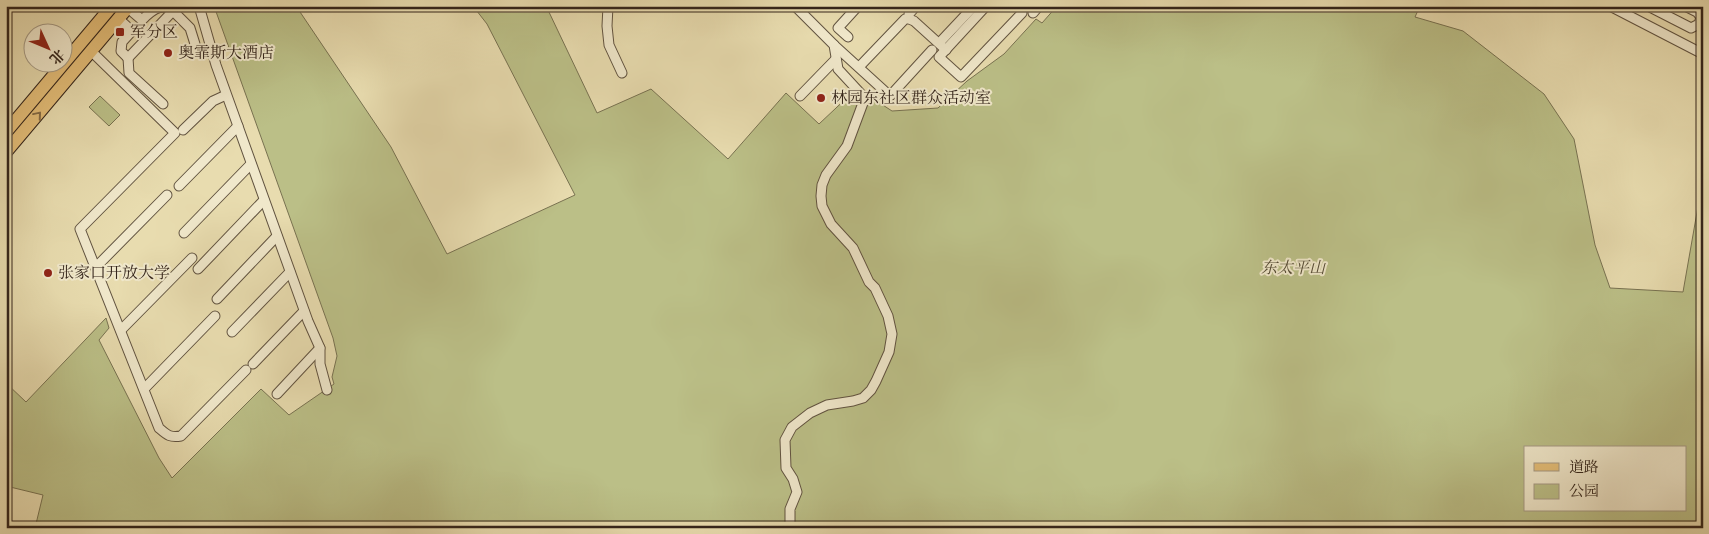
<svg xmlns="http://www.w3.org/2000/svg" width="1709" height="534" viewBox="0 0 1709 534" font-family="'Libre Bodoni','Noto Serif SC',serif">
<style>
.green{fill:#bbbf87;stroke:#787251;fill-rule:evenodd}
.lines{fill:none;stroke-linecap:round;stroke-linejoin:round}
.minor-casing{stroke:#615340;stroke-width:11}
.primary-casing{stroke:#34251b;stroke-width:14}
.minor{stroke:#f0e8cb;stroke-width:9}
.primary{stroke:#e4be78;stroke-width:12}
.oneway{stroke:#836a45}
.poi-dot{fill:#8f2418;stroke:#f0e8cb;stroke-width:2}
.labels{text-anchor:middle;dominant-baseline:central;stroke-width:4;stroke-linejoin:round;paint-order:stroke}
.poi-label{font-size:16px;fill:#34251b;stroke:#f0e8cb;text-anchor:start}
.park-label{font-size:16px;font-style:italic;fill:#564c36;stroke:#f0e8cb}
</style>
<rect width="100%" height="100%" fill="#e8dcaf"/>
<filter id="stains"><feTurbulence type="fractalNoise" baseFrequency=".004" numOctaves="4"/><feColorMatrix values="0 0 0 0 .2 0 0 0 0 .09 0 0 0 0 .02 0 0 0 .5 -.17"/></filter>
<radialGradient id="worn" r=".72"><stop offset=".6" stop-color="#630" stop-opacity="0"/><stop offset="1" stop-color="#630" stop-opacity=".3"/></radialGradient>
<g class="green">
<path d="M214,6H296L391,147L447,254L575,195L487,24L473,6H555L548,10L597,113L651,89L728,159L786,93L819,124L853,92L866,94L892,111L938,108L967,81L1004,54L1036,19L1042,23L1057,6H1420L1415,17L1463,31L1544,94L1574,139L1595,245L1610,288L1683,292L1700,195L1703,187V528H35L43,495L6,486V383L26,402L106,318L109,328L99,340L159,458L172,478L261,389L289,415L334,384L332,377L337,356L333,338ZM1525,448H1685V510H1525Z"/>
<polygon points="100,96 120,115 109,126 89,107"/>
</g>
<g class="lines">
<defs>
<g id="minor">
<polyline points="199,6 216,65 308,321 320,348 320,364 327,390"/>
<polyline points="608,6 607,26 609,45 622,73"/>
<polyline points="986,6 939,57 961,77 1022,13"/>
<polyline points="1610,6 1703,54"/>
<polyline points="1648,6 1691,28 1699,24 1701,17 1697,12 1685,6"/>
<polyline points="173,11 190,28 195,44"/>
<polyline points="1033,13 1039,6"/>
<polyline points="909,14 916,6"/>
<path d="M119,19L132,31L122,42L121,51L128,58L173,11C161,2 151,11 142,20L128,8"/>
<polyline points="848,37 838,28 858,6"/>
<polyline points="942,40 974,6"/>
<polyline points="834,45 890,96 932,50"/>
<path d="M91,51L175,133L80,229L159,428C167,435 170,438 181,436L246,370"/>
<polyline points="128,58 129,73 163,104"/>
<polyline points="859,67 905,19 909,19 914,21 946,50"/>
<polyline points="800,96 836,59"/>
<polyline points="183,130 213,101 226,95"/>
<polyline points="179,186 238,126"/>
<polyline points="184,233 251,164"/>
<polyline points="96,267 167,195"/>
<polyline points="198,269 264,200"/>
<polyline points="217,299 277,236"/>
<polyline points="121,330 192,258"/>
<polyline points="232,332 290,272"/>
<polyline points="253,364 304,311"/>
<polyline points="144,389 215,316"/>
<polyline points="277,394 320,348"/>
<polyline points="790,528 790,509 797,492 793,479 786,468 785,440 792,427 810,413 827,405 853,401 863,398 871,390 876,381 889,352 892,334 888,316 875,288 869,282 853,248 831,224 822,206 821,196 822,185 826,175 847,146 863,103 862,95 838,69 834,45 795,6"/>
</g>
<g id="primary">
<polyline points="6,132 112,6"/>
<polyline points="6,152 129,6"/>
</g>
</defs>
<use href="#minor" class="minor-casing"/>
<use href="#primary" class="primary-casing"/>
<use href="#minor" class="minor"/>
<use href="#primary" class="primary"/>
</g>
<defs><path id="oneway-chevron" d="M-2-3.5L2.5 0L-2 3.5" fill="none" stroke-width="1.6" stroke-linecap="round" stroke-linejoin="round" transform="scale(1.25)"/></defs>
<use class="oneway" href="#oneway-chevron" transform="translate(38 115) rotate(-50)"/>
<g class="poi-dot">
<rect x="115" y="27" width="10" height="10" rx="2.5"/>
<circle cx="168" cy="53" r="5"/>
<circle cx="821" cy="98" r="5"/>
<circle cx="48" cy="273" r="5"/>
</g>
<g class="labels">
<g class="poi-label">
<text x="130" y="32">军分区</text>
<text x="178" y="53">奥霏斯大酒店</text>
<text x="831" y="98">林园东社区群众活动室</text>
<text x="58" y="273">张家口开放大学</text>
</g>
<g class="park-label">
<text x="1293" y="268">东太平山</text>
</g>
</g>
<rect width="1709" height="534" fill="none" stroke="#e8dcaf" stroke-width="25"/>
<rect x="8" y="8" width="1694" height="519" fill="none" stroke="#34251b" stroke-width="2.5"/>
<rect x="12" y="12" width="1684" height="509" fill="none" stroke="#34251b"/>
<rect x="1524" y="446" width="162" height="65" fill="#f0e8cb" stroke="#a59a85"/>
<rect x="1534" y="463" width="25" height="8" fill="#e4be78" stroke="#a59a85"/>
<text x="1569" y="472" font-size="15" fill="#34251b">道路</text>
<rect x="1534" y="484" width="25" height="15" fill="#bbbf87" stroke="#a59a85"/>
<text x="1569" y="496" font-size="15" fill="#34251b">公园</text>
<g transform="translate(48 48) rotate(134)"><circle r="24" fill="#f0e8cb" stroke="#a59a85"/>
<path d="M0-4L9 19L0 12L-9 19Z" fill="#8f2418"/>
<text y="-8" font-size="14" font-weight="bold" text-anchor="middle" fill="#34251b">北</text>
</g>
<rect width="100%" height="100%" filter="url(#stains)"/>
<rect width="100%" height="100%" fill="url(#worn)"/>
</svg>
